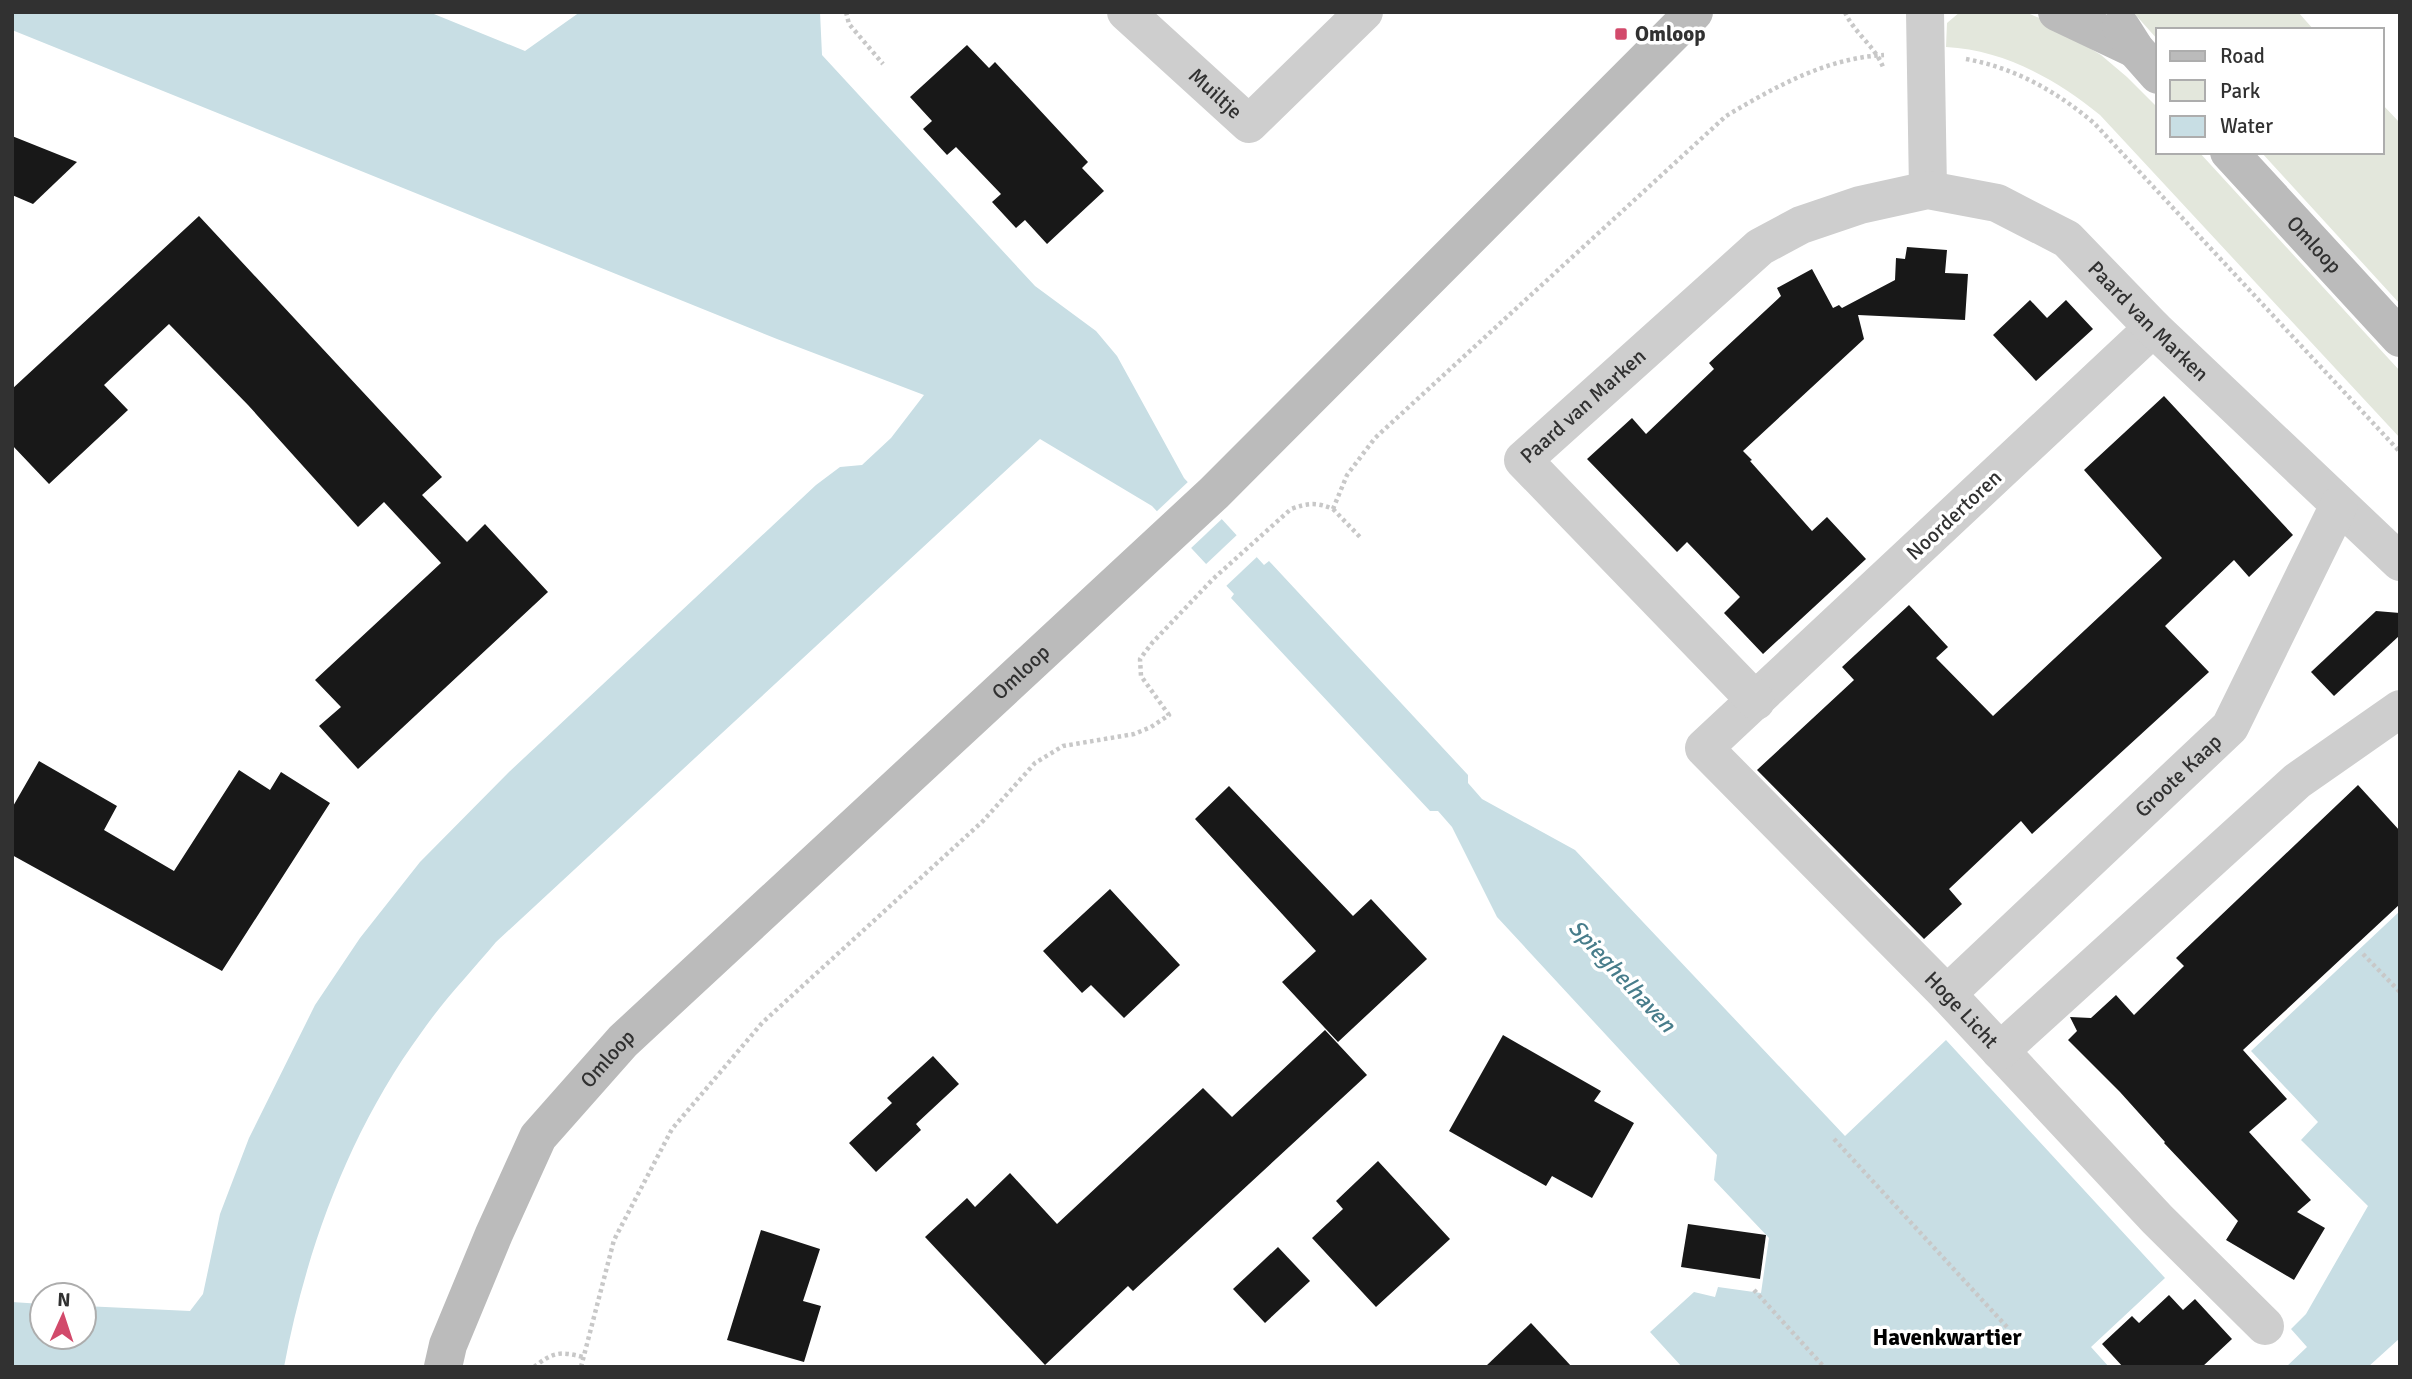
<svg xmlns="http://www.w3.org/2000/svg" width="2412" height="1379" viewBox="0 0 2412 1379" font-family="Signika,sans-serif">
<style>
.green{fill:#e3e7dc}
.water{fill:#c8dee4}
.pier{fill:#fff}
.building{fill:#181818}
.lines{fill:none;stroke-linecap:round;stroke-linejoin:round}
.path{stroke:#c8c8c8;stroke-width:4.5;stroke-dasharray:3.5 3.5;stroke-linecap:butt}
.minor{stroke:#cecece;stroke-width:38}
.secondary{stroke:#bbb;stroke-width:38}
.poi-dot{fill:#d24a6b;stroke:#fff;stroke-width:2.5}
.labels{text-anchor:middle;dominant-baseline:central;stroke-width:7;stroke-linejoin:round;paint-order:stroke}
.poi-label{font-size:21px;font-weight:bold;fill:#313131;stroke:#fff;text-anchor:start}
.street-label{font-size:21px;fill:#313131;stroke:#fff}
.water-label{font-size:23px;font-style:italic;fill:#487d8b;stroke:#fff}
.neighbourhood-label{font-size:23px;font-weight:bold;fill:#000;stroke:#fff}
</style>
<rect width="100%" height="100%" fill="#fff"/>
<g class="green">
<path d="M1960,12H2025L2042,19L2101,55L2127,77L2158,108V152H2199L2400,371V438L2100,115C2056,79 2004,50 1946,47L1947,23Z"/>
<polygon points="2133,12 2298,12 2314,30 2158,30 2158,40"/>
<polygon points="2382,104 2400,123 2400,304 2261,152 2382,152"/>
</g>
<g class="water">
<path d="M12,12H429L525,51L580,12H820L822,55L1035,286L1096,331L1117,356L1184,478L1264,565L1269,561L1468,775V783L1482,799L1575,850L1845,1136L1946,1040L2165,1278L2091,1347L2109,1367H1682L1650,1332L1694,1292L1715,1297L1718,1287L1761,1293L1769,1238L1714,1180L1717,1155L1497,917L1452,827L1438,811H1430L1231,598L1234,594L1152,506L1040,439L496,942C471,972 443,1001 421,1033C350,1130 306,1249 284,1367H12V1302L42,1304V1337H84V1306L190,1311L203,1294L220,1214L249,1138L315,1005L360,938L420,862L509,772L816,485L840,467L862,465L891,438L924,395L777,339L12,30Z"/>
<polygon points="2400,911 2400,1338 2368,1367 2286,1367 2307,1347 2291,1329 2306,1314 2368,1206 2301,1140 2318,1122 2251,1051"/>
</g>
<g class="pier">
<polygon points="1190,480 1224,517 1189,550 1155,513"/>
<polygon points="1239,533 1259,555 1224,588 1204,566"/>
</g>
<g class="building">
<polygon points="967,45 989,68 995,62 1088,162 1082,168 1104,191 1047,244 1025,220 1016,228 992,202 1001,194 956,147 947,155 923,129 932,121 910,97"/>
<polygon points="12,136 77,162 33,204 12,195"/>
<polygon points="199,216 442,477 422,495 467,542 485,524 548,592 358,769 319,726 341,707 315,680 441,563 384,502 358,527 248,405 169,324 104,385 128,410 49,484 12,445 12,389"/>
<polygon points="1907,247 1947,250 1945,273 1968,274 1965,320 1858,315 1864,339 1743,451 1752,460 1750,461 1812,531 1827,517 1866,559 1763,654 1724,613 1740,597 1687,542 1677,552 1587,459 1632,418 1646,434 1714,369 1709,363 1781,296 1777,288 1812,269 1833,308 1839,305 1842,308 1895,280 1896,258 1905,259"/>
<polygon points="2030,300 2047,318 2066,300 2093,329 2036,381 1993,335"/>
<polygon points="2164,396 2293,535 2249,577 2234,560 2165,626 2209,672 2032,834 2021,821 1949,889 1962,904 1924,939 1757,770 1854,680 1842,667 1909,605 1948,647 1936,658 1993,716 2162,558 2084,470"/>
<polygon points="2376,611 2400,613 2399,636 2334,696 2311,672"/>
<polygon points="39,761 117,806 104,830 174,871 239,770 270,790 281,772 330,803 222,971 12,855 12,808"/>
<polygon points="2358,785 2400,831 2400,904 2243,1050 2287,1099 2249,1132 2311,1200 2297,1212 2325,1228 2294,1280 2226,1240 2238,1221 2164,1143 2165,1142 2120,1092 2068,1040 2077,1031 2070,1017 2091,1018 2116,995 2134,1015 2184,966 2176,958"/>
<polygon points="1229,786 1353,916 1371,899 1427,959 1338,1042 1282,982 1316,951 1195,819"/>
<polygon points="1110,889 1180,965 1124,1018 1091,985 1082,993 1043,951"/>
<polygon points="1325,1030 1367,1075 1133,1291 1128,1286 1045,1365 925,1237 967,1198 975,1207 1010,1173 1057,1224 1203,1088 1232,1117"/>
<polygon points="1503,1035 1601,1091 1594,1101 1634,1123 1592,1198 1552,1176 1546,1186 1449,1131"/>
<polygon points="933,1056 959,1084 916,1124 921,1130 876,1172 849,1143 892,1103 887,1098"/>
<polygon points="1378,1161 1450,1239 1376,1307 1312,1238 1343,1209 1336,1201"/>
<polygon points="1688,1224 1766,1235 1760,1279 1681,1267"/>
<polygon points="761,1230 820,1249 803,1301 821,1306 804,1362 727,1340"/>
<polygon points="1278,1247 1310,1281 1265,1323 1233,1289"/>
<polygon points="2169,1295 2183,1310 2195,1299 2232,1339 2202,1367 2123,1367 2102,1344 2132,1316 2139,1323"/>
<polygon points="1531,1323 1572,1367 1485,1367"/>
</g>
<g class="lines">
<g class="path">
<polyline points="846,12 849,24 883,64"/>
<path d="M1845,12C1854,33 1875,46 1883,67"/>
<path d="M1966,59C2015,68 2056,91 2094,123L2400,452"/>
<polyline points="1333,509 1360,537"/>
<polyline points="2363,954 2400,992"/>
<polyline points="1834,1139 2007,1327"/>
<polyline points="1754,1290 1824,1367"/>
<path d="M534,1367C553,1352 560,1351 583,1357"/>
<path d="M581,1367L614,1240L672,1129L762,1023L983,821L1035,763L1063,746L1134,734L1151,727L1169,715L1141,676L1140,659L1152,643L1213,579L1291,509C1307,503 1317,502 1333,509L1347,475L1375,438L1726,116C1775,87 1826,58 1884,55"/>
</g>
<g class="minor">
<path id="s1" d="M1126,12L1249,124L1364,12"/>
<polyline points="1925,12 1928,190"/>
<path id="s2" d="M2153,328L1704,748L1947,994L2157,1219L2265,1326"/>
<path id="s3" d="M1756,701L1523,460L1760,247L1801,225L1860,205L1928,190L1997,203L2067,239L2153,328L2400,562"/>
<path id="s4" d="M1947,994L2230,727L2339,505"/>
<polyline points="2000,1051 2297,781 2400,709"/>
</g>
<g class="secondary">
<polyline points="2057,12 2135,49"/>
<polyline points="2121,27 2135,49 2158,75"/>
<path id="s5" d="M2229,152L2400,338"/>
<path id="s6" d="M443,1367L448,1345L494,1234L538,1137L623,1041L1214,493L1694,12"/>
</g>
</g>
<rect class="poi-dot" x="1614" y="27" width="14" height="14" rx="3.5"/>
<g class="labels">
<g class="poi-label">
<text x="1635" y="34">Omloop</text>
</g>
<g class="street-label">
<text stroke="none"><textPath href="#s1" startOffset="121">Muiltje</textPath></text>
<text stroke="none"><textPath href="#s5" startOffset="126">Omloop</textPath></text>
<text stroke="none"><textPath href="#s3" startOffset="1097">Paard van Marken</textPath></text>
<text stroke="none"><textPath href="#s3" startOffset="416">Paard van Marken</textPath></text>
<text transform="translate(1954 515) rotate(-43)">Noordertoren</text>
<text stroke="none"><textPath href="#s6" startOffset="920">Omloop</textPath></text>
<text stroke="none"><textPath href="#s4" startOffset="318">Groote Kaap</textPath></text>
<text stroke="none"><textPath href="#s2" startOffset="982">Hoge Licht</textPath></text>
<text stroke="none"><textPath href="#s6" startOffset="354">Omloop</textPath></text>
</g>
<g class="water-label">
<text transform="translate(1622 976) rotate(47)">Spieghelhaven</text>
</g>
<g class="neighbourhood-label">
<text x="1947" y="1337">Havenkwartier</text>
</g>
</g>
<rect width="2412" height="1379" fill="none" stroke="#313131" stroke-width="28"/>
<rect x="2156" y="28" width="228" height="126" fill="#ffffff" stroke="#adadad" stroke-width="2"/>
<rect x="2170" y="51" width="35" height="10" fill="#bbbbbb" stroke="#adadad" stroke-width="2"/>
<text x="2220" y="63" font-size="21" fill="#313131">Road</text>
<rect x="2170" y="80" width="35" height="21" fill="#e3e7dc" stroke="#adadad" stroke-width="2"/>
<text x="2220" y="98" font-size="21" fill="#313131">Park</text>
<rect x="2170" y="116" width="35" height="21" fill="#c8dee4" stroke="#adadad" stroke-width="2"/>
<text x="2220" y="133" font-size="21" fill="#313131">Water</text>
<g transform="translate(63 1316) rotate(3)"><circle r="33" fill="#ffffff" stroke="#adadad" stroke-width="2"/>
<path d="M0-5L12 26L0 18L-12 26Z" fill="#d24a6b"/>
<text y="-10" font-size="19" font-weight="bold" text-anchor="middle" fill="#313131">N</text>
</g>
</svg>
